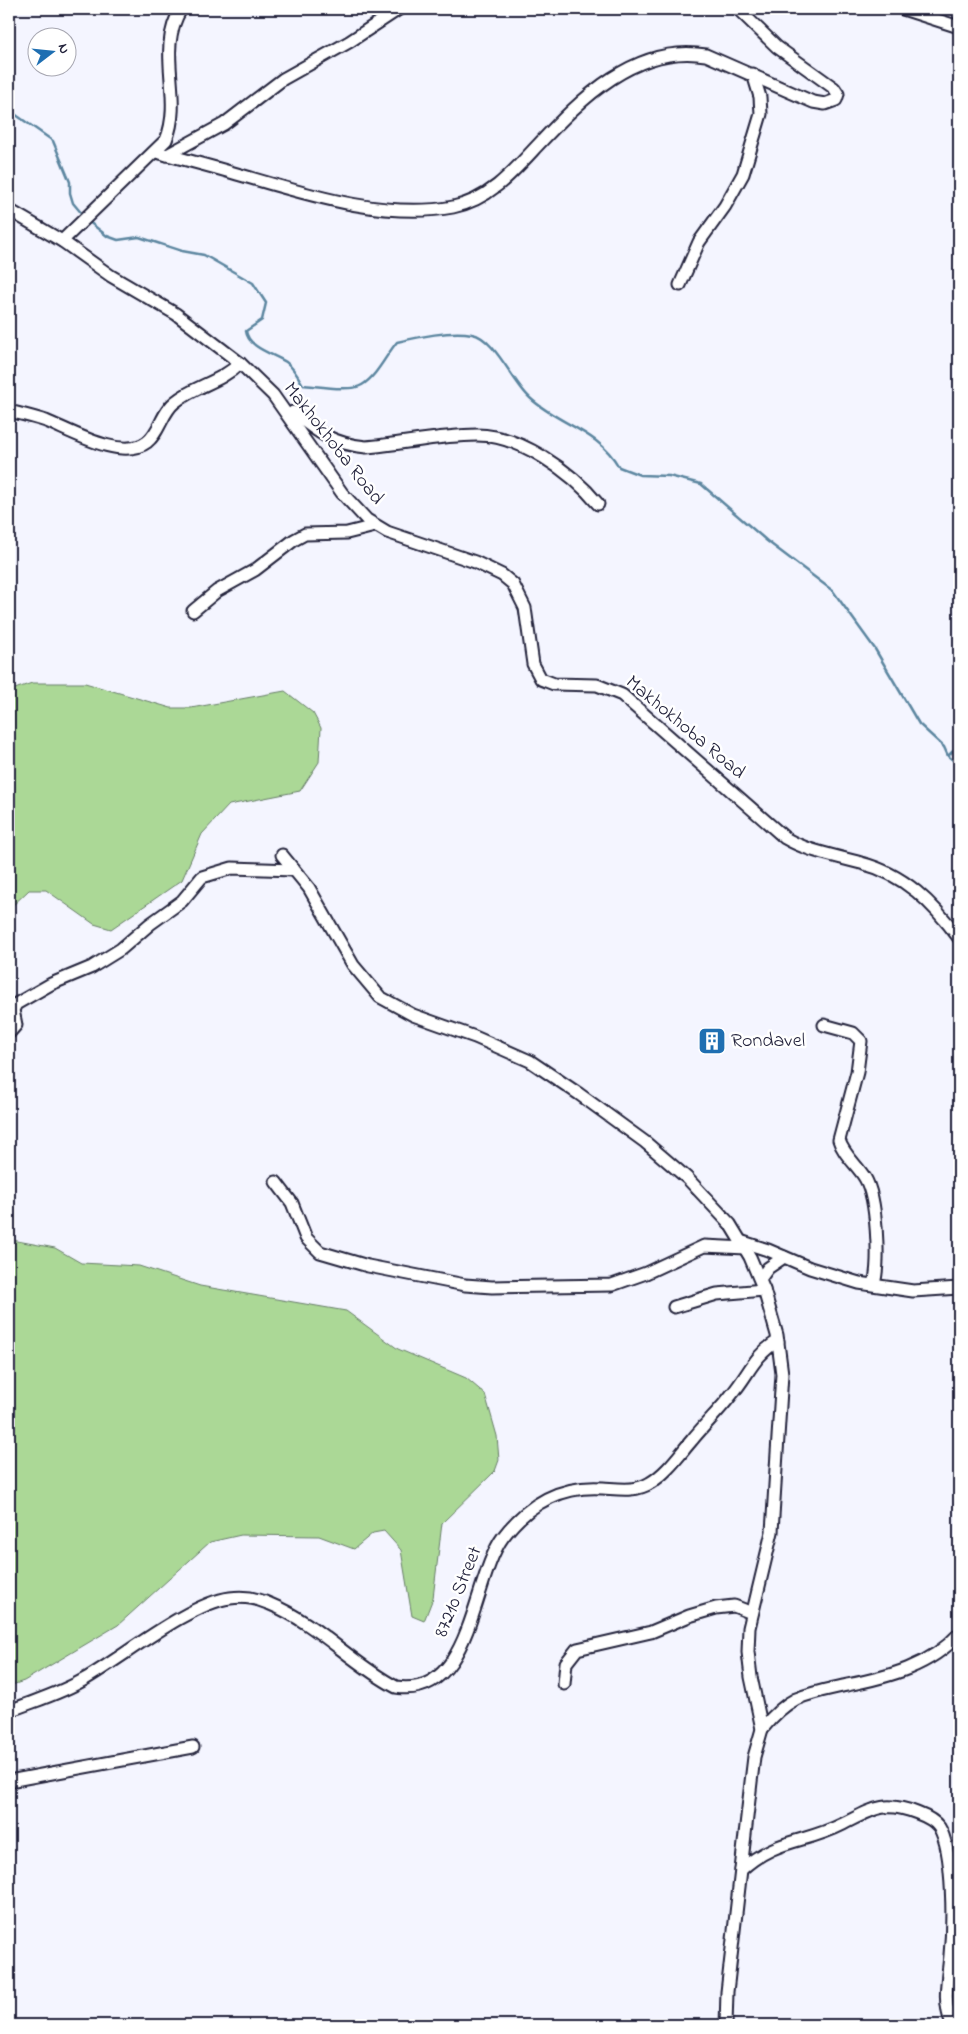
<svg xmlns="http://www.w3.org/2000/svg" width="968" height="2034" viewBox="0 0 968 2034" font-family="'Indie Flower',sans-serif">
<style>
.green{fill:#abd896;stroke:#667d68}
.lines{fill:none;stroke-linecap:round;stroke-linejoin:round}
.stream{stroke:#5c86a0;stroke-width:2.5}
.minor-casing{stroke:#22223b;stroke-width:15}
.minor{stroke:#fff;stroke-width:11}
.labels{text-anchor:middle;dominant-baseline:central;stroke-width:5;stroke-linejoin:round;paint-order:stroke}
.street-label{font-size:20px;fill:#22223b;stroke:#fff}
.poi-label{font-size:20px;fill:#22223b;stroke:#fff;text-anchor:start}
</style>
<rect width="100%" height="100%" fill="#f4f5ff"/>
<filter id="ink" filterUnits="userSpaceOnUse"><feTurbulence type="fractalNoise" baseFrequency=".02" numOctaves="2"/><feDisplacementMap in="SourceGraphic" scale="10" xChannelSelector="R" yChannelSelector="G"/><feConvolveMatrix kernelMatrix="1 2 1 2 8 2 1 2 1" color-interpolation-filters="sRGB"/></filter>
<g filter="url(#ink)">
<g class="green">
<polygon points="32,683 85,683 171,708 191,708 285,691 313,713 321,728 319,762 300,791 229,805 202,834 182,880 111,929 94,924 46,890 29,890 9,909 9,691"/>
<polygon points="9,1236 12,1240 55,1248 81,1263 139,1266 200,1286 346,1311 398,1349 466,1378 485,1394 497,1436 499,1460 495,1471 442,1523 433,1598 424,1621 412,1616 401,1550 384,1531 373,1533 354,1549 319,1536 241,1535 210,1542 118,1625 24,1681 9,1686"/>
</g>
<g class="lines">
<g class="stream">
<polyline points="9,110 53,141 70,182 70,193 73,203 83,215"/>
<path d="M88,221L107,236L118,240L139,237L182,251L204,255L253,283L266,303L262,320L246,331C248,348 274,354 286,362C293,367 299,378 303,385C318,386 350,392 362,385C377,376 386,355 397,342C419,337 450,330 472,334C494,337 513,383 530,398C559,425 598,430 619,467L640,475L669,476L701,484L767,541L833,591L875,649L919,724L944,747L948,756L959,765"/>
<polyline points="948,756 959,745"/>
</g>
<defs>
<g id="minor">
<polyline points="903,9 959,27"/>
<path d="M156,152C183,159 210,166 237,174C303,193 383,220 453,207C489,200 513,172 537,146C581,99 636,43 706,55L813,102L825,104L836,100L838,94L834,88L777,47L738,9"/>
<polyline points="167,155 224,124 283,79 349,42 399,9"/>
<path d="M9,210L62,241L111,276L176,314L240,363L273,395L342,493L367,520L387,532L475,562L502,575L513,584L525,608L533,664L541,679L554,684L597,685L622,695L785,838C809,852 833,855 861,863C904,874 933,903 959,938"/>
<path d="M62,241L166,140C184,97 155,51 181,9"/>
<polyline points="680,285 699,242 725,206 743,174 761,114 760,97 753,74"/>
<path d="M9,411C21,414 34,417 46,421C71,431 122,461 147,442C160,432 162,412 175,402C196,385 220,383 240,363"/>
<path d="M293,412C318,433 333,444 366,447C403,444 440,435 477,435C520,435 572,472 598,504"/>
<polyline points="193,611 217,591 255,570 294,540 305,534 347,533 375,526"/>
<polyline points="282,855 309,888 353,965 380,997 413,1015 475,1037 530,1061 579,1094 645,1142 687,1178 730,1224 750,1257 764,1290 777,1335 782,1374 772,1532 749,1628 748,1652 751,1677 762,1729 754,1757 751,1782 727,1992 726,2025"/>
<path d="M824,1025L853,1033L861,1041L857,1072L839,1140C843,1154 857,1165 865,1178C877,1198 880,1262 874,1284"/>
<polyline points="9,1033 16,1025 13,1010 16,1004 51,984 92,967 121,949 150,924 182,901 202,877 232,868 294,870"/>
<polyline points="276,1182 292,1203 306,1238 320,1252 368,1266 465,1285 492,1287 612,1285 646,1273 704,1246 746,1248"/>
<polyline points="743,1242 768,1250 810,1268 859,1283 913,1291 959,1288"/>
<polyline points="760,1279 768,1268 784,1257"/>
<polyline points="674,1307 717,1294 764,1290"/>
<polyline points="564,1684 566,1663 577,1649 651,1632 689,1616 716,1608 734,1606 752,1613"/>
<path d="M9,1711C34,1701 62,1693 85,1679C123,1657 190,1603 230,1598C244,1596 257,1598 270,1604C317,1623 352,1664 396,1687C472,1699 472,1579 503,1537C528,1504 560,1485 603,1488C619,1489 636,1492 650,1483C667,1473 679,1455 692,1440C705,1424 720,1410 732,1394C749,1374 754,1355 778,1341"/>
<path d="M762,1729C771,1718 782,1706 796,1699C812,1692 830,1689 847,1685C889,1677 930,1666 959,1634"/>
<polyline points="9,1781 193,1747"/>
<path d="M741,1870C776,1838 804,1844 843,1824C873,1809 884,1800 917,1813C925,1816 934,1820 939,1827C954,1851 953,1926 950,1955C948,1980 942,2000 952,2025"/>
</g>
</defs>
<use href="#minor" class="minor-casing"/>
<use href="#minor" class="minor"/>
</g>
</g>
<defs>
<symbol id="building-square" viewBox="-11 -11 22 22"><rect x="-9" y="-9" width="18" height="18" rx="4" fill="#1f6fb2" stroke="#fff"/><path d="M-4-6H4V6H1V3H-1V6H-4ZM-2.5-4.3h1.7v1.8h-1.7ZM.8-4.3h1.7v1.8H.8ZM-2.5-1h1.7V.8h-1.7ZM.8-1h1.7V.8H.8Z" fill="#fff"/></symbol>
</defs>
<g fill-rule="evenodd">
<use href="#building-square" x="696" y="1025" width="32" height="32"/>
</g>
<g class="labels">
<g class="street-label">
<text transform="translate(333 444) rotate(52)">Makhokhoba Road</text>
<text transform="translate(685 728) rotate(40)">Makhokhoba Road</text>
<text transform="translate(459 1592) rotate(-68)">87210 Street</text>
</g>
<g class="poi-label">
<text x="731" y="1041">Rondavel</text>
</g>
</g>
<rect width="968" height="2034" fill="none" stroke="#fff" stroke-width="30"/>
<rect x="15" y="15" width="938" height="2004" fill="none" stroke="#22223b" stroke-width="2" filter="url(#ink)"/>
<g transform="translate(52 52) rotate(74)"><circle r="24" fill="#ffffff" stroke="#a7a7b1"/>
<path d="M0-4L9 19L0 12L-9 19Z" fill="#1f6fb2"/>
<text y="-8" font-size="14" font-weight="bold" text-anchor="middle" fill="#22223b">N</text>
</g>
</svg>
